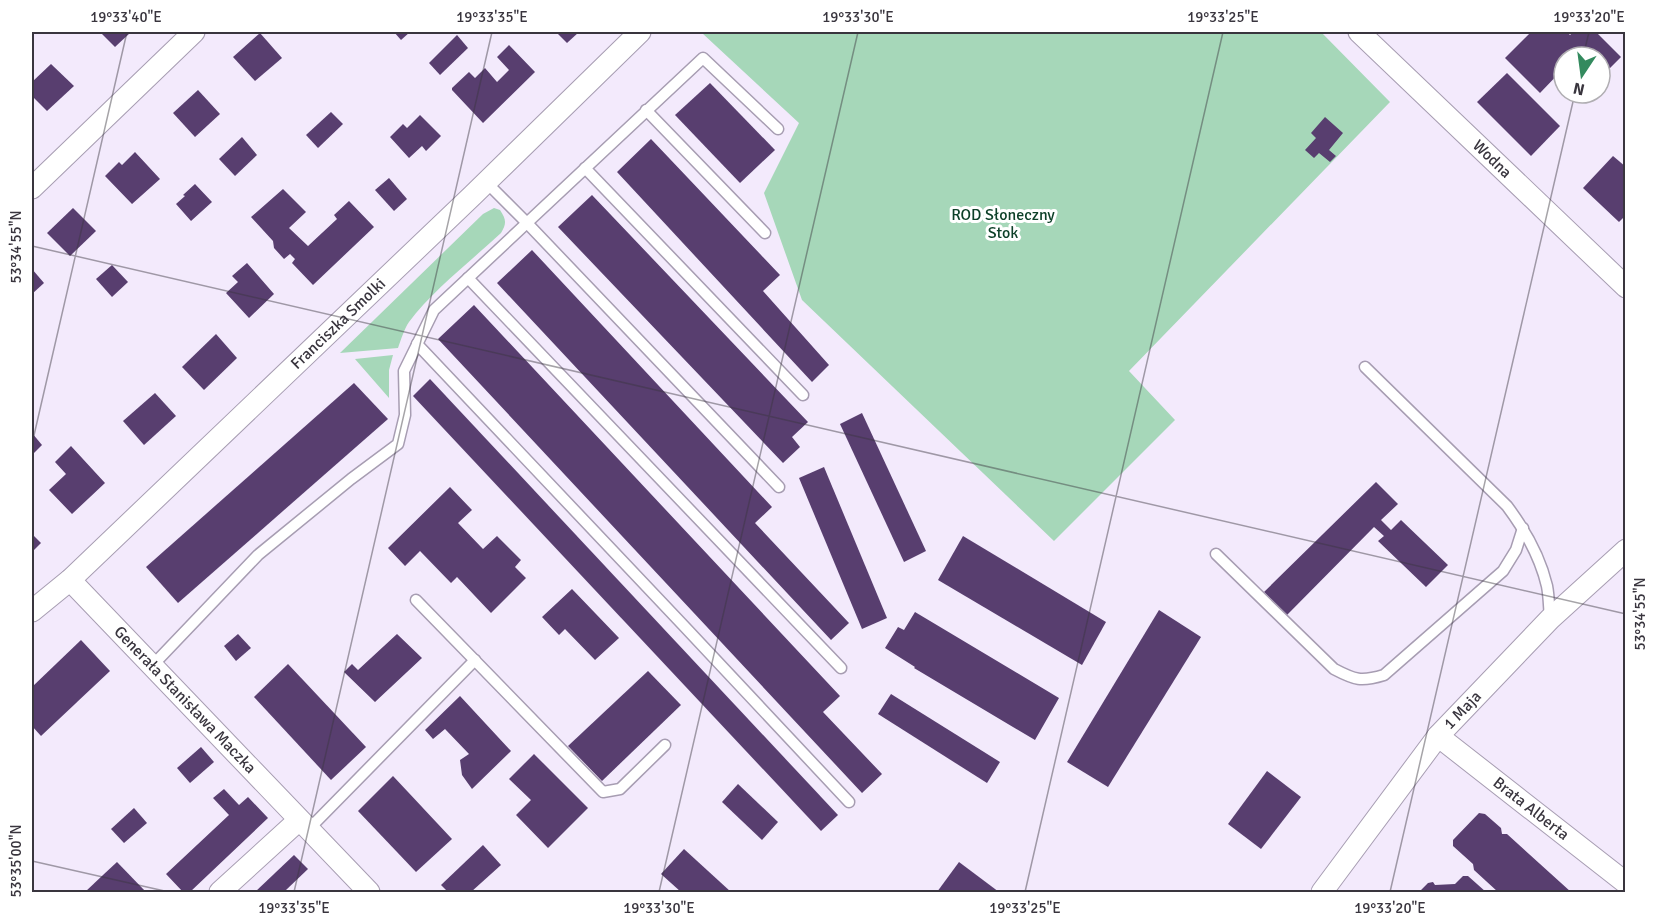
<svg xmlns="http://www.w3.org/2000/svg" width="1657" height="924" viewBox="0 0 1657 924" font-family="Signika,sans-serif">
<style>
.green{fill:#a6d7b9}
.building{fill:#583e6f}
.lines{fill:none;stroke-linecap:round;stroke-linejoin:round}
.lane-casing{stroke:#a79db2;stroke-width:13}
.street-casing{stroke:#a79db2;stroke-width:23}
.lane{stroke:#fff;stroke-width:10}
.street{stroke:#fff;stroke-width:21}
.ticks{fill:none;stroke:#39353e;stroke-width:1.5;stroke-opacity:0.45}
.labels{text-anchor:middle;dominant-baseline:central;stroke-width:6;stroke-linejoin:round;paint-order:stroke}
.street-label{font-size:16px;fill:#39353e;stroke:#fff}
.park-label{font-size:16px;fill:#0d4028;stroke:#fff}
.neatline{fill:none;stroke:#39353e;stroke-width:2}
.ticks-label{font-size:15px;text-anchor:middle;fill:#39353e}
</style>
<rect width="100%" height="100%" fill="#f3eafc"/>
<g class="green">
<polygon points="703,32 1321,32 1390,102 1129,371 1175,420 1054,541 802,300 764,193 799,123 702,33"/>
<path d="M494,208L500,210C506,219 507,223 501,233C472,260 432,291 409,322C404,329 401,340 398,348L340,353L483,214Z"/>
<polygon points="393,355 389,370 389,398 355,359"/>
</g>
<g class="building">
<polygon points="100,32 131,32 115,47"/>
<polygon points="394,32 410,32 401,40"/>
<polygon points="556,32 579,32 567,43"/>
<polygon points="1531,32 1567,32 1570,35 1573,32 1596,32 1621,57 1606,72 1600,66 1600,57 1591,57 1583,49 1575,57 1564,57 1564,68 1540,93 1505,58"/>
<polygon points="260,33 282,58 255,81 233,57"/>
<polygon points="457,35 468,48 440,75 429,63"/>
<polygon points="509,45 535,72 483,123 452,90 452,88 469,72 475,78 485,68 497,82 509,70 497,57"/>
<polygon points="51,64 74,86 47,111 32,96 32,82"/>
<polygon points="1507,73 1560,126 1531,156 1477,102"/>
<polygon points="710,83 775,150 740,183 675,115"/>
<polygon points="198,90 220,114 195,137 173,113"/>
<polygon points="331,112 343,124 318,148 306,135"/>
<polygon points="420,115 441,136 426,151 422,146 409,158 390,137 403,124 407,128"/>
<polygon points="1325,117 1343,133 1329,150 1336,156 1330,162 1319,153 1314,158 1305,150 1316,138 1311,133"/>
<polygon points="242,137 257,155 235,176 219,159"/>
<polygon points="651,139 780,275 763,291 829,365 812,382 617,172"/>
<polygon points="135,152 160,179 132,204 105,176 119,162 122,165"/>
<polygon points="1613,156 1626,167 1626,215 1619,222 1583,188"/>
<polygon points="389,178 407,199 394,211 375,190"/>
<polygon points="195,184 212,202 191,221 176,204 185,196 183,195"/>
<polygon points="283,189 306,212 289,228 308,246 337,219 334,215 349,201 374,227 313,285 292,263 295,259 290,254 284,259 274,248 273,241 251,217"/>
<polygon points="592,195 808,422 792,437 800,447 783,463 558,227"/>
<polygon points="73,208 96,231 70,256 47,233"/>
<polygon points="532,250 772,507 755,523 849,623 831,640 497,283"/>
<polygon points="247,263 274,294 249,318 226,293 238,282 232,276"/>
<polygon points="112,265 128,282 112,297 96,279"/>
<polygon points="32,269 44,283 32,294"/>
<polygon points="474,305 840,696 823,712 882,774 862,793 438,339"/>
<polygon points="216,334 237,358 204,390 182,367"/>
<polygon points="430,379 838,815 821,831 413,396"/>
<polygon points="354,383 388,419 178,603 146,567"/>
<polygon points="155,393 176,416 144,445 123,421"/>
<polygon points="862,413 926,551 904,562 840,424"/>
<polygon points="32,433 42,445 32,455"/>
<polygon points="71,446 105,483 72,514 49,490 66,474 55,462"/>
<polygon points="824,467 887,618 862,629 799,478"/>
<polygon points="1376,482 1398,504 1381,520 1391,530 1401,520 1448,565 1426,587 1378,541 1384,536 1374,527 1287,615 1264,592"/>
<polygon points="450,487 472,510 458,523 483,549 497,536 521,560 515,567 526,578 491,613 457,577 451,583 420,551 405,566 388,548"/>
<polygon points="32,534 41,543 32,552"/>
<polygon points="963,536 1106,622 1082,665 938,580"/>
<polygon points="572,589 619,638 595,660 565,629 559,635 542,617"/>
<polygon points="1159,610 1201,637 1108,787 1067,762"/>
<polygon points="915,612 1059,698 1035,740 914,668 915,667 885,648 898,627 904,630"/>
<polygon points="238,634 251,648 236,661 224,646"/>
<polygon points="397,634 422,658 375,702 344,672 352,664 358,670"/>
<polygon points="81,640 110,671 41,736 32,726 32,687"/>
<polygon points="288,664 366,747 331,780 254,697"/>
<polygon points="648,671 681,705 602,781 568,746"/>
<polygon points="891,694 1000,762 987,783 878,714"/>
<polygon points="460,696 511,751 472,789 462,775 460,760 469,754 445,729 433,739 425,730"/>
<polygon points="201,747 214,762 190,783 177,768"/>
<polygon points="534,754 588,808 548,848 516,815 531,800 509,779"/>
<polygon points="1267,771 1301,797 1261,849 1228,824"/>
<polygon points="393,776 452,839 416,872 358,811"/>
<polygon points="738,784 778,822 762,840 722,802"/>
<polygon points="224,789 239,805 248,797 268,818 190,892 183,892 166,874 229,815 213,798"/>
<polygon points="134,808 147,823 124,843 111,829"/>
<polygon points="1479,813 1485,814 1501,828 1502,834 1507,834 1571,892 1498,892 1474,870 1473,864 1453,846 1453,840"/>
<polygon points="483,845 501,865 471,892 448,892 441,885"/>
<polygon points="684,849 731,892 681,892 661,874"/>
<polygon points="294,855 308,869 286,890 283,892 255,892"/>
<polygon points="117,862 146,892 85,892 103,875"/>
<polygon points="959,862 999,892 937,892"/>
<polygon points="1463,876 1468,876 1486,892 1419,892 1428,883 1433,882 1435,885 1455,884"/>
</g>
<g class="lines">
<defs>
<g id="lane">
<polyline points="646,110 765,233"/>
<polyline points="585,168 803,395"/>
<polyline points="486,182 527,223 779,487"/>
<polyline points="468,278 841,668"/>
<polyline points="417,344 683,625 849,802"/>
<path d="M1365,367L1507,506C1525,530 1540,556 1547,586C1549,596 1549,608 1550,619"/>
<path d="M1216,554L1334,669C1355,680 1361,682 1384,675L1503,571L1516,550L1523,528"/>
<polyline points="416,600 603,792 620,789 665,745"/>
<polyline points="152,666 258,555 351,479 398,444 405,415 404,371 434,310 703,58 778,129"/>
<polyline points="308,830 475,660"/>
</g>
<g id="street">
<path id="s1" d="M1359,32L1626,287"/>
<polyline points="32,188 194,32"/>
<path id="s2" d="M70,580L369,892"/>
<path id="s3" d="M32,611L70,580L473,195L640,32"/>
<path id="s4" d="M1438,736L1626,883"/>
<polyline points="220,892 299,820"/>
<path id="s5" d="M1322,892L1438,736L1550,619L1626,550"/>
</g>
</defs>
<use href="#lane" class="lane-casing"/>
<use href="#street" class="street-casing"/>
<use href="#lane" class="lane"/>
<use href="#street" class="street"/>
</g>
<path class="ticks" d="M1583,57L1589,32M32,246L1626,614M32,444L127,32M32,861L169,892M294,892L492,32M659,892L858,32M1025,892L1223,32M1390,892L1575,93"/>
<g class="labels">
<g class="street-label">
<text stroke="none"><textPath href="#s1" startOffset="184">Wodna</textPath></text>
<text stroke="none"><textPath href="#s3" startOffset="420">Franciszka Smolki</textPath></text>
<text stroke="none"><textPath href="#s2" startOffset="166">Generała Stanisława Maczka</textPath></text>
<text stroke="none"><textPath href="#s5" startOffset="230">1 Maja</textPath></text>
<text stroke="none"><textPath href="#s4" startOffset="118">Brata Alberta</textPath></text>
</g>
<g class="park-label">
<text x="1003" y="215">ROD Słoneczny<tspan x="1003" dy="18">Stok</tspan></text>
</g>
</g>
<rect width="1657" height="924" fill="none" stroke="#ffffff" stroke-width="66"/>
<g transform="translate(1582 75) rotate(193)"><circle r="28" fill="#ffffff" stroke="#b0aeb2" stroke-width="1.5"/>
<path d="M0-4.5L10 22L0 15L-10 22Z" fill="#338a5e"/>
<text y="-9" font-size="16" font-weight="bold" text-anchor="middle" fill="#39353e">N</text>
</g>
<rect x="33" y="33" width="1591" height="858" class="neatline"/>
<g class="ticks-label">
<text x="126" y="22">19°33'40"E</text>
<text x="492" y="22">19°33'35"E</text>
<text x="858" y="22">19°33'30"E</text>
<text x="1223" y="22">19°33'25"E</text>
<text x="1589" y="22">19°33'20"E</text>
<text transform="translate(16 247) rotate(-90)" y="5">53°34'55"N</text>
<text transform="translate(1640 614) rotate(-90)" y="5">53°34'55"N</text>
<text transform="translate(16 861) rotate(-90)" y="5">53°35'00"N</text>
<text x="294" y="913">19°33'35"E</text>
<text x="659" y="913">19°33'30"E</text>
<text x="1025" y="913">19°33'25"E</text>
<text x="1390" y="913">19°33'20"E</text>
</g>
</svg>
